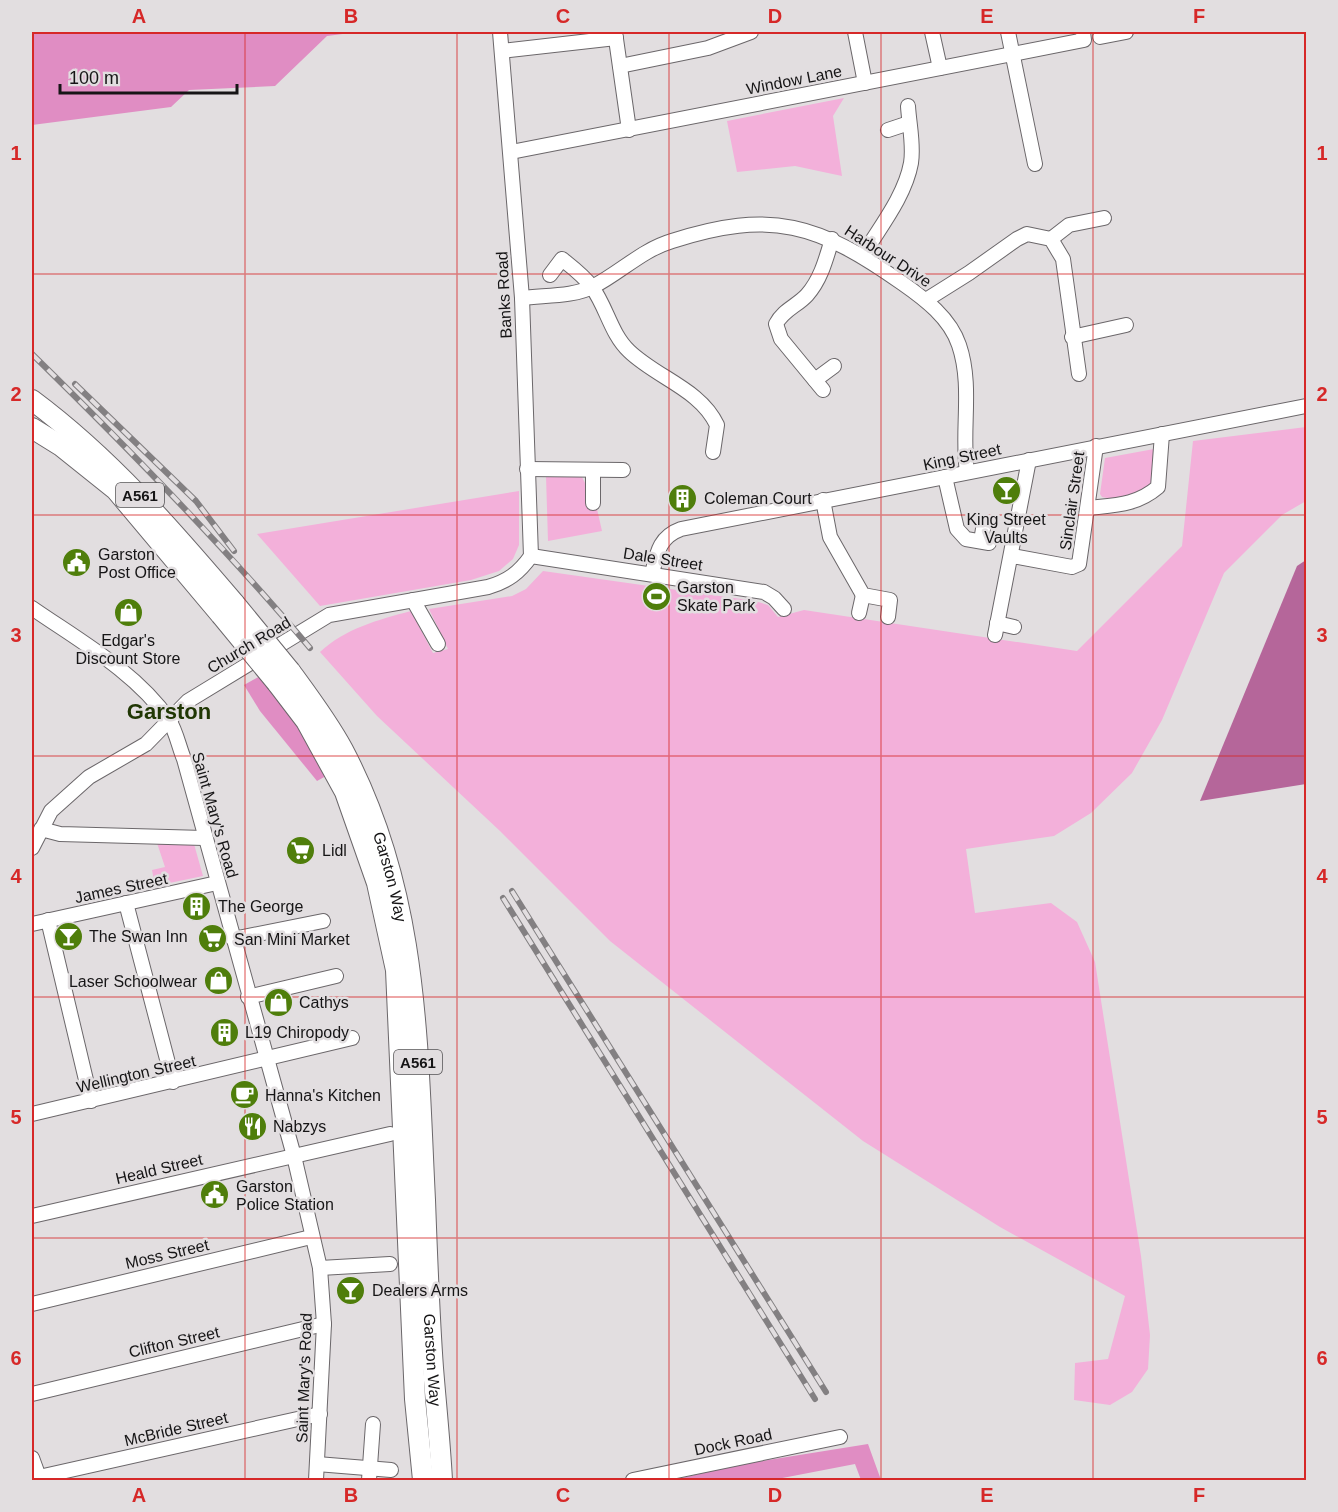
<svg xmlns="http://www.w3.org/2000/svg" width="1338" height="1512" viewBox="0 0 1338 1512" font-family="Helvetica,sans-serif">
<style>
.green{fill:#f3b0da}
.forest{fill:#e08dc3}
.water{fill:#b5669a}
.lines{fill:none;stroke-linecap:round;stroke-linejoin:round}
.minor-casing{stroke:#6b676a;stroke-width:16}
.highway-casing{stroke:#6b676a;stroke-width:22}
.minor{stroke:#fff;stroke-width:14}
.highway{stroke:#fff;stroke-width:20}
.rail-casing{stroke:#838082;stroke-width:6}
.rail{stroke:#e2dee0;stroke-width:4;stroke-dasharray:11;stroke-linecap:butt}
.highway-bridge-casing{stroke:#6b676a;stroke-width:22;stroke-linecap:butt}
.highway-bridge{stroke:#fff;stroke-width:20}
.grid{fill:none;stroke:#d62828;stroke-width:1.5;stroke-opacity:0.55}
.labels{text-anchor:middle;dominant-baseline:central;stroke-width:5;stroke-linejoin:round;paint-order:stroke}
.shield{fill:#e2dee0;stroke:#535153;stroke-width:1.5}
.shield-label{font-size:15px;font-weight:bold;fill:#161516}
.street-label{font-size:16px;fill:#161516;stroke:#e2dee0}
.poi-label{font-size:16px;fill:#161516;stroke:#e2dee0;text-anchor:start}
.district-label{font-size:22px;font-weight:bold;fill:#203704;stroke:#e2dee0}
.neatline{fill:none;stroke:#d62828;stroke-width:2}
.grid-label{font-size:20px;text-anchor:middle;font-weight:bold;fill:#d62828}
</style>
<rect width="100%" height="100%" fill="#e2dee0"/>
<g class="green">
<polygon points="844,98 833,116 842,176 795,166 737,172 727,121"/>
<path d="M1306,427V501L1282,515L1224,573L1162,720L1132,773L1091,813L1054,836L966,849L975,913L1051,903L1077,922L1095,962L1141,1256L1150,1335L1148,1369L1132,1392L1110,1405L1074,1400L1075,1363L1108,1359L1125,1296L1000,1227L863,1141L610,941L500,831L377,716L320,652C346,628 378,620 411,611L433,653L448,649L429,609L512,596L526,589L543,571L755,601L768,605L778,617L804,610L1077,651L1182,546L1193,441Z"/>
<polygon points="1154,449 1156,451 1151,487 1113,502 1112,499 1102,497 1100,494 1105,458"/>
<polygon points="581,475 587,487 586,503 597,509 602,531 548,541 546,476"/>
<polygon points="519,491 519,545 513,559 499,571 471,580 320,606 257,534"/>
<polygon points="157,843 194,844 203,876 155,886 152,870 165,867"/>
</g>
<g class="forest">
<polygon points="32,32 358,32 327,36 275,86 189,90 171,107 32,125"/>
<polygon points="260,676 310,743 326,776 317,781 260,711 244,685"/>
<polygon points="868,1444 881,1480 861,1480 855,1464 772,1480 672,1480 744,1464"/>
</g>
<polygon class="water" points="1306,560 1306,784 1200,801 1297,566"/>
<g class="lines">
<defs>
<g id="minor">
<polyline points="500,32 522,298 531,556"/>
<polyline points="615,32 629,130"/>
<polyline points="855,32 865,83"/>
<polyline points="932,32 940,68"/>
<polyline points="1008,32 1035,164"/>
<polyline points="1100,37 1126,32"/>
<polyline points="502,51 616,38"/>
<polyline points="620,66 708,48 751,32"/>
<polyline points="888,130 909,123"/>
<polyline points="511,152 1084,40 1083,32"/>
<polyline points="1051,239 1069,225 1104,218"/>
<path d="M863,255C880,227 905,196 911,163C914,145 909,124 908,106"/>
<path d="M550,275L562,259C572,267 584,276 592,287C607,308 611,334 629,351C657,378 700,389 717,425L713,452"/>
<path d="M522,298C544,295 574,297 594,286C621,272 642,250 672,241C772,209 818,224 902,283C925,299 950,318 959,345C973,386 961,431 967,472"/>
<polyline points="926,300 969,273 1017,239 1027,234 1051,239 1063,259 1079,374"/>
<polyline points="1072,337 1126,325"/>
<polyline points="815,380 834,366"/>
<path d="M823,390L781,339L776,324C783,310 797,306 807,295C821,279 826,259 832,239"/>
<polyline points="527,469 623,470"/>
<polyline points="593,471 593,503"/>
<polyline points="945,477 957,529 966,539 989,543"/>
<polyline points="823,500 830,537 863,595 890,600 888,617"/>
<path d="M1089,508C1116,505 1137,505 1158,487L1162,434"/>
<polyline points="981,541 984,523"/>
<polyline points="531,556 764,592 774,598 784,609"/>
<polyline points="1012,556 1072,567 1079,564 1096,446"/>
<path d="M652,574C657,553 659,537 681,529L1306,406"/>
<polyline points="413,600 438,644"/>
<path d="M32,608C78,640 136,672 169,720C176,731 179,747 184,759L294,1156L320,1268L324,1324L316,1480"/>
<polyline points="859,613 863,595"/>
<polyline points="997,623 1014,627"/>
<polyline points="995,635 1029,460"/>
<polyline points="41,829 60,834 204,838"/>
<path d="M32,848L51,811L89,777L146,744L188,701L329,615L488,587C508,581 519,573 531,556"/>
<polyline points="126,903 173,1082"/>
<polyline points="48,920 91,1101"/>
<polyline points="32,924 217,883"/>
<polyline points="233,939 323,921"/>
<polyline points="248,997 336,976"/>
<polyline points="32,1114 352,1038"/>
<polyline points="32,1216 390,1134"/>
<polyline points="320,1268 390,1264"/>
<polyline points="32,1304 311,1237"/>
<polyline points="32,1394 324,1324"/>
<polyline points="32,1458 40,1480"/>
<polyline points="317,1464 391,1470"/>
<polyline points="39,1477 320,1414"/>
<polyline points="369,1480 373,1424"/>
<polyline points="633,1480 840,1437"/>
</g>
<g id="highway">
<path d="M32,400C110,458 172,530 235,604"/>
<polyline points="32,428 61,446 116,490 221,615"/>
<path id="s1" d="M290,671C309,697 328,722 343,750C419,894 417,1042 425,1200C427,1256 429,1312 433,1368C436,1405 440,1443 442,1480"/>
<polyline points="277,683 306,721 345,792 377,883 396,970 415,1399 423,1480"/>
</g>
</defs>
<use href="#minor" class="minor-casing"/>
<use href="#highway" class="highway-casing"/>
<use href="#minor" class="minor"/>
<use href="#highway" class="highway"/>
<defs>
<g id="rail">
<path d="M32,354C129,449 223,545 310,648"/>
<polyline points="75,384 196,501 234,551"/>
<polyline points="512,891 826,1392"/>
<polyline points="503,898 815,1399"/>
</g>
</defs>
<use href="#rail" class="rail-casing"/>
<use href="#rail" class="rail"/>
<defs>
<g id="highway-bridge">
<polyline points="235,604 290,671"/>
<polyline points="221,615 277,683"/>
</g>
</defs>
<use href="#highway-bridge" class="highway-bridge-casing"/>
<use href="#highway-bridge" class="highway-bridge"/>
</g>
<path class="grid" d="M245,32V1480M457,32V1480M669,32V1480M881,32V1480M1093,32V1480M32,274H1306M32,515H1306M32,756H1306M32,997H1306M32,1238H1306"/>
<defs>
<symbol id="bar-disc" viewBox="-11 -11 22 22"><circle r="9.5" fill="#4f7e0b" stroke="#e2dee0"/><path d="M-6-5H6L.8 .8V4.5H3.5V6h-7V4.5H-.8V.8Z" fill="#fff"/></symbol>
<symbol id="building-disc" viewBox="-11 -11 22 22"><circle r="9.5" fill="#4f7e0b" stroke="#e2dee0"/><path d="M-4-6H4V6H1V3H-1V6H-4ZM-2.5-4.3h1.7v1.8h-1.7ZM.8-4.3h1.7v1.8H.8ZM-2.5-1h1.7V.8h-1.7ZM.8-1h1.7V.8H.8Z" fill="#fff"/></symbol>
<symbol id="civic-disc" viewBox="-11 -11 22 22"><circle r="9.5" fill="#4f7e0b" stroke="#e2dee0"/><path d="M-.6-6.5H3V-4.5H.6V-3L4-1V1h2V6H-6V1h2V-1L-.6-3ZM-1.2 2.5V6h2.4V2.5Z" fill="#fff"/></symbol>
<symbol id="stadium-disc" viewBox="-11 -11 22 22"><circle r="9.5" fill="#4f7e0b" stroke="#e2dee0"/><path d="M0-5a6.5 5 0 1 0 0 10a6.5 5 0 1 0 0-10ZM-3.5-1.8h7v3.6h-7Z" fill="#fff"/></symbol>
<symbol id="shop-disc" viewBox="-11 -11 22 22"><circle r="9.5" fill="#4f7e0b" stroke="#e2dee0"/><path d="M-5-2.5h2.3a2.7 3.5 0 0 1 5.4 0H5L5.5 6h-11ZM-1.5-2.5h3a1.5 2.3 0 0 0-3 0Z" fill="#fff"/></symbol>
<symbol id="supermarket-disc" viewBox="-11 -11 22 22"><circle r="9.5" fill="#4f7e0b" stroke="#e2dee0"/><path d="M-6-5.5h2.5l.6 2H6L4.5 2H-2.5L-4.4-4H-6ZM-1.5 3.2a1.3 1.3 0 1 0 .1 0ZM3 3.2a1.3 1.3 0 1 0 .1 0Z" fill="#fff"/></symbol>
<symbol id="cafe-disc" viewBox="-11 -11 22 22"><circle r="9.5" fill="#4f7e0b" stroke="#e2dee0"/><path d="M-5.5-4.5H6V0H3Q3 3.5 0 3.5H-2.5Q-5.5 3.5-5.5 0ZM3-3.2v2h1.7v-2ZM-6 4.5H4V6H-6Z" fill="#fff"/></symbol>
<symbol id="restaurant-disc" viewBox="-11 -11 22 22"><circle r="9.5" fill="#4f7e0b" stroke="#e2dee0"/><path d="M-5-6h1v4h1v-4h1v4h1v-4h1v5L-1.5 .5V6h-2V.5L-5-1ZM5-6V6H3V1.5H1.5Q1.5-4 5-6Z" fill="#fff"/></symbol>
</defs>
<g fill-rule="evenodd">
<use href="#bar-disc" x="990" y="474" width="33" height="33"/>
<use href="#building-disc" x="666" y="482" width="33" height="33"/>
<use href="#civic-disc" x="60" y="546" width="33" height="33"/>
<use href="#stadium-disc" x="640" y="580" width="33" height="33"/>
<use href="#shop-disc" x="112" y="596" width="33" height="33"/>
<use href="#supermarket-disc" x="284" y="834" width="33" height="33"/>
<use href="#building-disc" x="180" y="890" width="33" height="33"/>
<use href="#bar-disc" x="52" y="920" width="33" height="33"/>
<use href="#supermarket-disc" x="196" y="922" width="33" height="33"/>
<use href="#shop-disc" x="202" y="964" width="33" height="33"/>
<use href="#shop-disc" x="262" y="986" width="33" height="33"/>
<use href="#building-disc" x="208" y="1016" width="33" height="33"/>
<use href="#cafe-disc" x="228" y="1078" width="33" height="33"/>
<use href="#restaurant-disc" x="236" y="1110" width="33" height="33"/>
<use href="#civic-disc" x="198" y="1178" width="33" height="33"/>
<use href="#bar-disc" x="334" y="1274" width="33" height="33"/>
</g>
<g class="labels">
<g class="shield">
<rect x="116" y="483" width="48" height="24" rx="4.5"/>
<rect x="394" y="1050" width="48" height="24" rx="4.5"/>
</g>
<g class="shield-label">
<text x="140" y="495">A561</text>
<text x="418" y="1062">A561</text>
</g>
<g class="street-label">
<text transform="translate(794 80) rotate(-11)">Window Lane</text>
<text transform="translate(888 256) rotate(33)">Harbour Drive</text>
<text transform="translate(504 295) rotate(-93)">Banks Road</text>
<text transform="translate(962 457) rotate(-12)">King Street</text>
<text transform="translate(1072 501) rotate(-82)">Sinclair Street</text>
<text transform="translate(663 559) rotate(9)">Dale Street</text>
<text transform="translate(249 645) rotate(-31)">Church Road</text>
<text transform="translate(215 815) rotate(74)">Saint Mary's Road</text>
<text stroke="none"><textPath href="#s1" startOffset="231">Garston Way</textPath></text>
<text transform="translate(121 888) rotate(-12)">James Street</text>
<text transform="translate(136 1074) rotate(-13)">Wellington Street</text>
<text transform="translate(159 1169) rotate(-13)">Heald Street</text>
<text transform="translate(167 1254) rotate(-13)">Moss Street</text>
<text transform="translate(174 1342) rotate(-13)">Clifton Street</text>
<text stroke="none"><textPath href="#s1" startOffset="717">Garston Way</textPath></text>
<text transform="translate(304 1378) rotate(-88)">Saint Mary's Road</text>
<text transform="translate(176 1429) rotate(-13)">McBride Street</text>
<text transform="translate(733 1442) rotate(-12)">Dock Road</text>
</g>
<g class="poi-label">
<text x="704" y="498">Coleman Court</text>
<text x="1006" y="519" text-anchor="middle">King Street<tspan x="1006" dy="18">Vaults</tspan></text>
<text x="98" y="554">Garston<tspan x="98" dy="18">Post Office</tspan></text>
<text x="677" y="587">Garston<tspan x="677" dy="18">Skate Park</tspan></text>
<text x="128" y="640" text-anchor="middle">Edgar's<tspan x="128" dy="18">Discount Store</tspan></text>
<text x="322" y="850">Lidl</text>
<text x="218" y="906">The George</text>
<text x="89" y="936">The Swan Inn</text>
<text x="234" y="939">San Mini Market</text>
<text x="197" y="981" text-anchor="end">Laser Schoolwear</text>
<text x="299" y="1002">Cathys</text>
<text x="245" y="1032">L19 Chiropody</text>
<text x="265" y="1095">Hanna's Kitchen</text>
<text x="273" y="1126">Nabzys</text>
<text x="236" y="1186">Garston<tspan x="236" dy="18">Police Station</tspan></text>
<text x="372" y="1290">Dealers Arms</text>
</g>
<g class="district-label">
<text x="169" y="711">Garston</text>
</g>
</g>
<rect width="1338" height="1512" fill="none" stroke="#e2dee0" stroke-width="66"/>
<path d="M60 84v9h177v-9" fill="none" stroke="#161516" stroke-width="3"/>
<text x="69" y="84" font-size="18" fill="#161516" stroke="#e2dee0" stroke-width="4.5" paint-order="stroke">100 m</text>
<rect x="33" y="33" width="1272" height="1446" class="neatline"/>
<g class="grid-label">
<text x="139" y="23">A</text>
<text x="351" y="23">B</text>
<text x="563" y="23">C</text>
<text x="775" y="23">D</text>
<text x="987" y="23">E</text>
<text x="1199" y="23">F</text>
<text x="16" y="160">1</text>
<text x="1322" y="160">1</text>
<text x="16" y="401">2</text>
<text x="1322" y="401">2</text>
<text x="16" y="642">3</text>
<text x="1322" y="642">3</text>
<text x="16" y="883">4</text>
<text x="1322" y="883">4</text>
<text x="16" y="1124">5</text>
<text x="1322" y="1124">5</text>
<text x="16" y="1365">6</text>
<text x="1322" y="1365">6</text>
<text x="139" y="1502">A</text>
<text x="351" y="1502">B</text>
<text x="563" y="1502">C</text>
<text x="775" y="1502">D</text>
<text x="987" y="1502">E</text>
<text x="1199" y="1502">F</text>
</g>
</svg>
